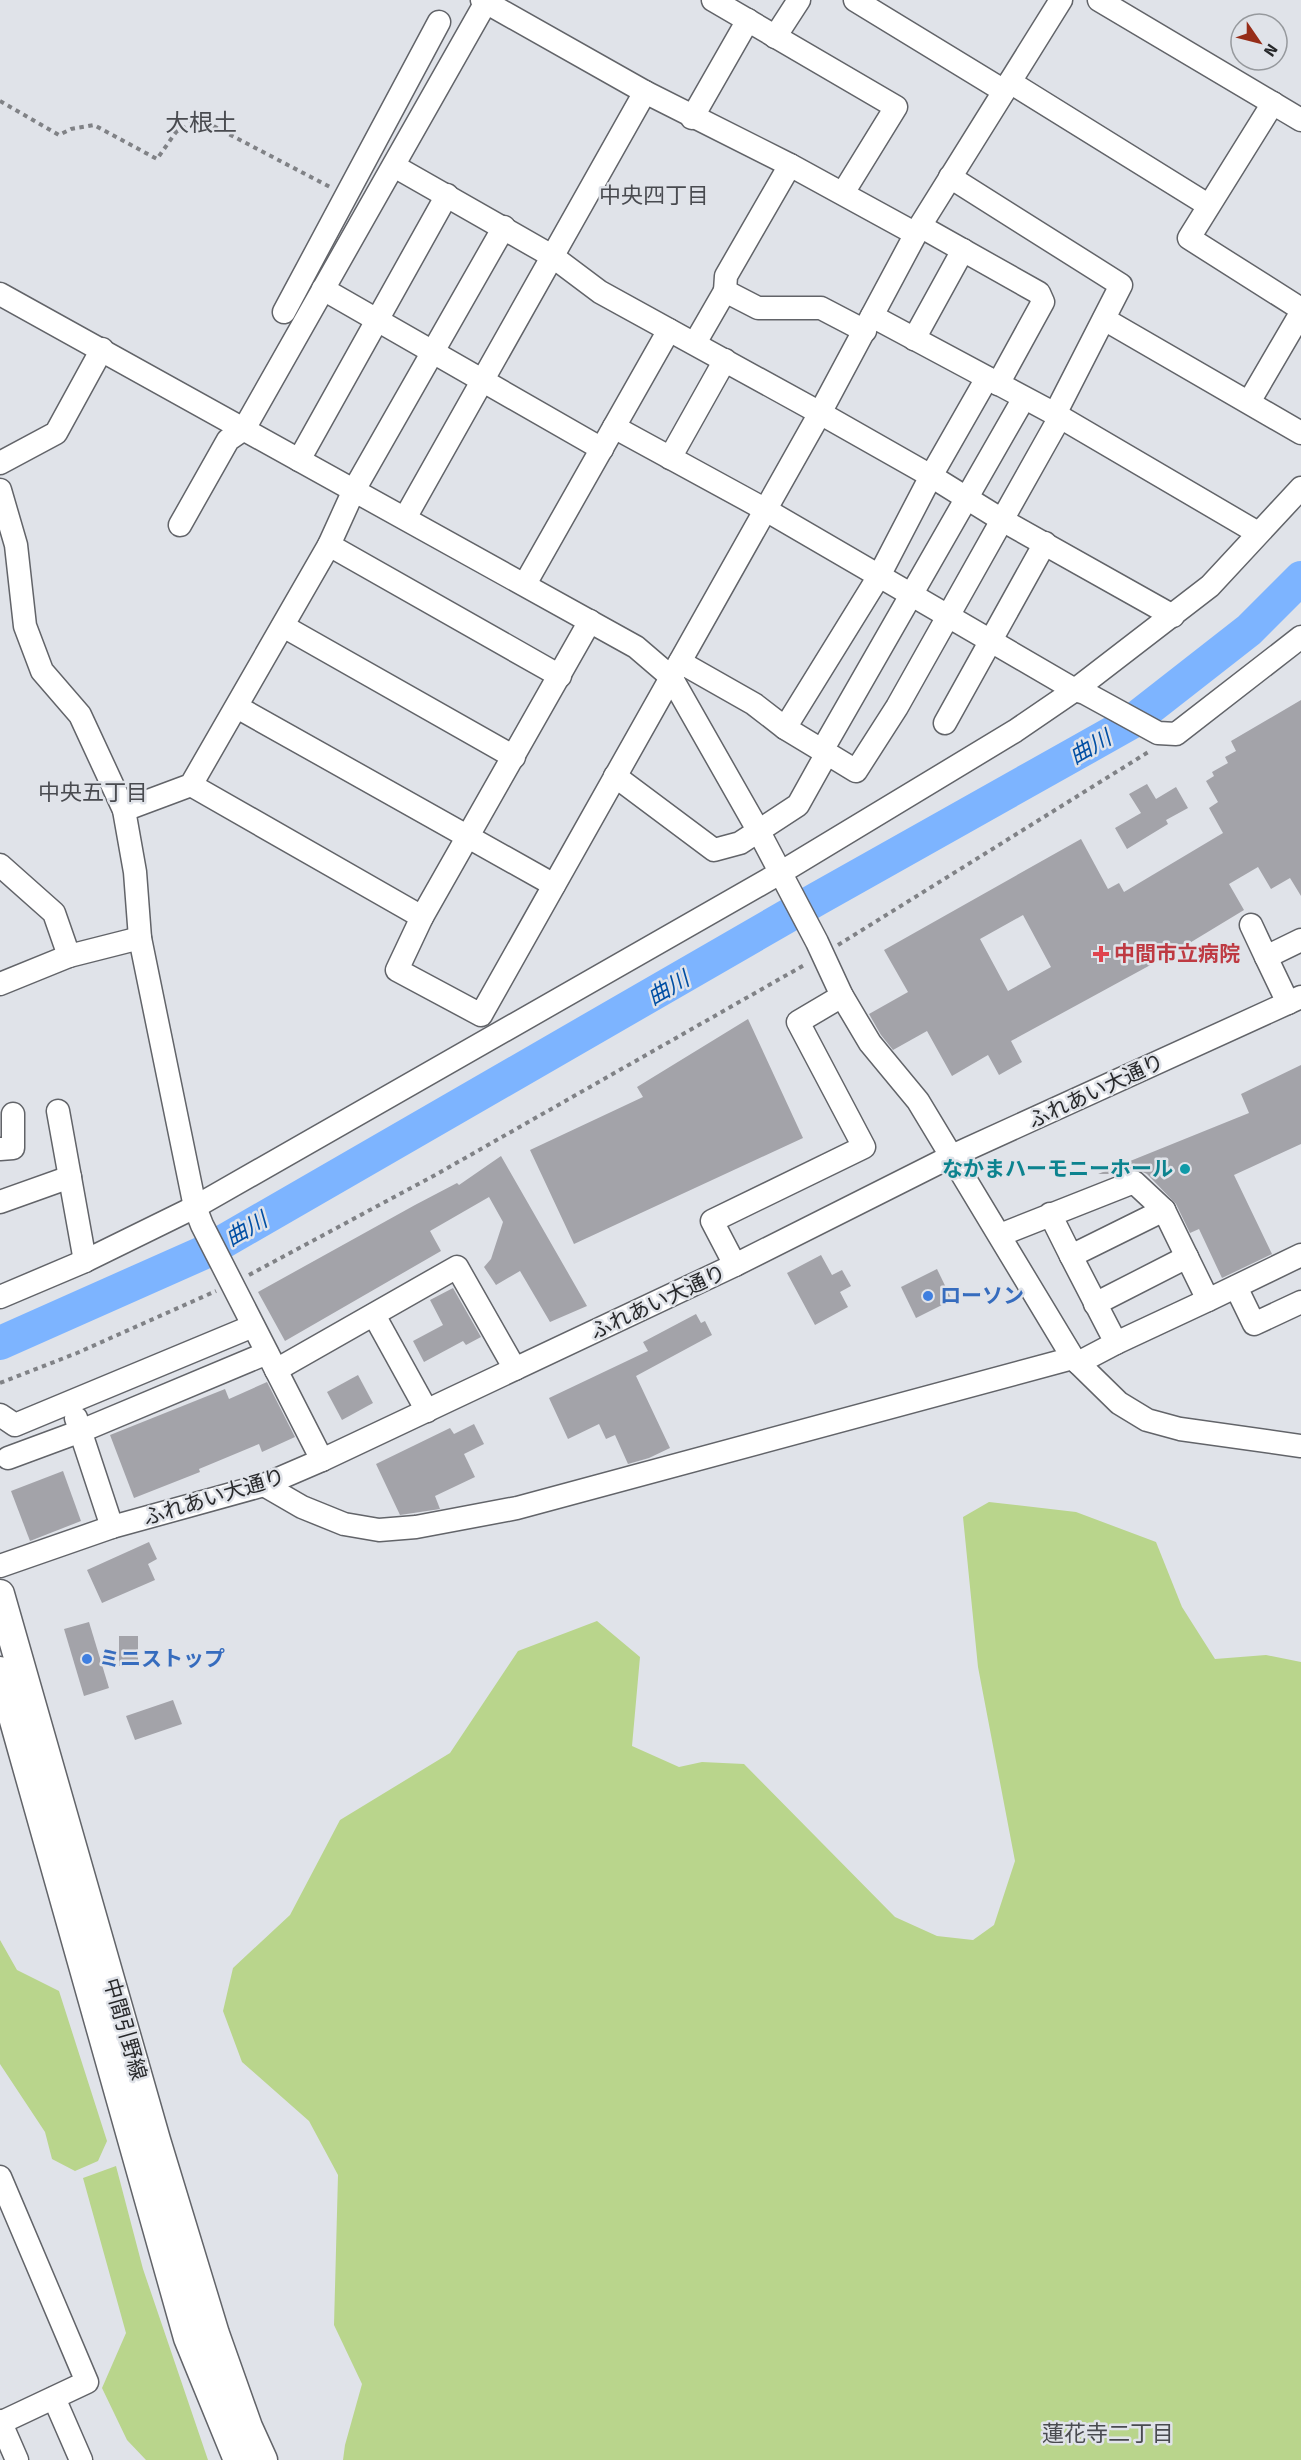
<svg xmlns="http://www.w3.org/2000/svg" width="1301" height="2460" viewBox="0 0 1301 2460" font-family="Signika,'Noto Sans JP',sans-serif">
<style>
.green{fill:#b9d58c}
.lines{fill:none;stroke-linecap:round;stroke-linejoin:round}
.river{stroke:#7db4ff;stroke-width:34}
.building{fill:#a3a3a9;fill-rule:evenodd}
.minor-casing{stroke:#626469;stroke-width:25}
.major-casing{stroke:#626469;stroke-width:31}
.path{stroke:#808286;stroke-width:4;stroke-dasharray:4.5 4.5;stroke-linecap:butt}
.minor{stroke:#fff;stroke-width:22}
.major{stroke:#fff;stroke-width:28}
.health-dot{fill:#e0444e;stroke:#e0e3e9;stroke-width:2}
.culture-dot{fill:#0f9aa8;stroke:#e0e3e9;stroke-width:2}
.shop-dot{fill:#3f7fe0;stroke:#e0e3e9;stroke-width:2}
.labels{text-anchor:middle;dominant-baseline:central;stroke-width:5;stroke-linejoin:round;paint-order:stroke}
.health-label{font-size:21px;font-weight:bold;fill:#be3a42;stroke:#e0e3e9;text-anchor:start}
.street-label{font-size:21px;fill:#28292b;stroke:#e0e3e9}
.culture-label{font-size:21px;font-weight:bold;fill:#0d838f;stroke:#e0e3e9;text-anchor:end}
.shop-label{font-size:21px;font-weight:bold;fill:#366cbe;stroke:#e0e3e9;text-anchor:start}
.neighbourhood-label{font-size:22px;fill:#494b50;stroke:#e0e3e9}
.water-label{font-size:22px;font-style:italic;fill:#014fa4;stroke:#e0e3e9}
.quarter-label{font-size:24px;fill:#494b50;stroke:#e0e3e9}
</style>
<rect width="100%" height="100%" fill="#e0e3e9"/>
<g class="green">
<polygon points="989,1502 1076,1512 1156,1542 1182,1607 1215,1659 1266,1655 1301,1662 1301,2460 343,2460 345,2445 362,2384 334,2325 338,2175 309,2121 242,2062 223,2011 233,1968 290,1915 340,1820 450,1753 518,1651 597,1621 640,1657 632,1746 679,1767 702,1762 744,1764 895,1917 937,1936 973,1940 994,1925 1015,1861 978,1667 963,1517"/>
<polygon points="0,1940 17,1970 59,1991 107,2141 98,2161 75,2171 52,2159 45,2132 0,2064"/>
<polygon points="116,2166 143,2269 208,2460 146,2460 127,2440 102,2388 126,2333 83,2178"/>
</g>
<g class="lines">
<polyline class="river" points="0,1343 207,1251 817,899 1130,723 1249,630 1301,578"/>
</g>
<g class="building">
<path d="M1301,700V896L1290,878L1271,889L1258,867L1229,884L1244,910L1178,950L1011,1041L1022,1062L999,1075L988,1055L952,1076L927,1031L893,1050L881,1035L869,1014L908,992L884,950L1081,839L1108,889L1119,883L1124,892L1223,833L1209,808L1218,802L1206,781L1214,776L1212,772L1228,763L1225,757L1236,751L1231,741ZM1023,915L1051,967L1008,991L980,939Z"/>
<polygon points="1147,784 1156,799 1176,787 1188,808 1166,820 1168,824 1127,849 1115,828 1141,813 1129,794"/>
<polygon points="748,1019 803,1138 574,1244 530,1150 643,1097 637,1087"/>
<polygon points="1301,1065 1301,1144 1234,1175 1272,1254 1222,1278 1199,1229 1190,1233 1176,1204 1147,1174 1136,1169 1117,1174 1098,1174 1249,1113 1241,1094"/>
<polygon points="501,1156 587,1306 550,1322 520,1271 496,1285 484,1267 491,1259 503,1222 489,1197 430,1231 441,1251 285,1341 258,1292 415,1205 457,1183 459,1185"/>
<polygon points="821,1255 832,1275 842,1270 851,1286 840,1292 848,1307 815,1325 787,1273"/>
<polygon points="937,1269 952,1300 916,1318 901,1287"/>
<polygon points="453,1288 481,1337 466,1345 463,1341 424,1362 413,1341 443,1325 430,1300"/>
<polygon points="696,1314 701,1323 705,1321 712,1335 636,1376 670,1448 649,1458 628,1464 615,1435 606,1439 599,1424 568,1439 549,1398 648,1351 643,1342"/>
<polygon points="358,1375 373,1403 342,1420 327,1392"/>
<polygon points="267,1382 295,1437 262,1452 259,1444 199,1469 200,1472 134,1498 110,1435 225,1389 229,1399"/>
<polygon points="474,1424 484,1444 464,1454 475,1477 435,1496 440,1509 400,1515 376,1464 450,1428 454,1434"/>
<polygon points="63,1471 81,1521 30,1541 11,1491"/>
<polygon points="149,1542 157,1559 148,1564 155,1580 102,1603 87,1570"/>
<polygon points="89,1622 109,1688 84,1696 64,1629"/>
<polygon points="119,1636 138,1636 138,1665 119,1666"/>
<polygon points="173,1700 182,1724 135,1740 126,1716"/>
</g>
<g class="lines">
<defs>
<g id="minor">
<polyline points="482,0 645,92 790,165 916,234"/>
<polyline points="713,0 896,107 843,193"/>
<polyline points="855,0 1004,91"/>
<polyline points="1099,0 1301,120"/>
<polyline points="775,37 799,0"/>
<polyline points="1010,82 1208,205"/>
<polyline points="1273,103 1189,238 1301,309"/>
<polyline points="692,118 748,20"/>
<polyline points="394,166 552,256 600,292 820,413 931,476 1002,520 1173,616"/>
<polyline points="950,177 1121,285 1055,414"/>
<polyline points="920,226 1039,293 1043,302 998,384"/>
<polyline points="323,289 602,449"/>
<polyline points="725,291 726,276 790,165"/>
<polyline points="0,294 636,647 671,677 758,830 817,942 842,996 870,1043 918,1101 1073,1358 1119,1403 1147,1420 1180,1429 1301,1446"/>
<polyline points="284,312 439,22"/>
<polyline points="872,316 1055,414 1258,533"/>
<polyline points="1104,319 1301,433"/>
<polyline points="914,339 963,250"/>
<polyline points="695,343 725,291 758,308 821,308 865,331"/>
<polyline points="1249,402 1301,313"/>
<polyline points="614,427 766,510 1075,690 1085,693 1158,733 1176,734 1301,637"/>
<polyline points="670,458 725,360"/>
<polyline points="299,460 447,195"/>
<polyline points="0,463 56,433 102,349"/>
<polyline points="0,490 16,545 25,626 42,671 80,715 124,810 135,872 140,938 195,1207 202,1225 322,1460"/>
<polyline points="405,518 645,92"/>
<polyline points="180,525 228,440 244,429 486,2"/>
<polyline points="329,545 560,676"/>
<polyline points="525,584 669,330"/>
<polyline points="590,621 422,917 397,970 481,1015 820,413 920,226 1061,0"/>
<polyline points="283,626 514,757"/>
<polyline points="680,662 754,704 785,728 856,771 897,707 1060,417"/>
<polyline points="237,707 554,885"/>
<polyline points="945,723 1045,543"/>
<polyline points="785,728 879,576 931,476 987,378"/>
<polyline points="828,740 1024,398"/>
<polyline points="615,776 714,850 740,843 798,805 827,753"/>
<polyline points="191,785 422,917"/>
<polyline points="124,810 191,785 329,545 354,490 504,227"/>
<polyline points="0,865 54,913 69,956"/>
<polyline points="1251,925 1266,957"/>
<polyline points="0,984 69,956 140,938"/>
<polyline points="1288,1003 1266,957 1301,940"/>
<polyline points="58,1111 85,1261"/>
<polyline points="0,1149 13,1148 13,1114"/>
<polyline points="0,1202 70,1177"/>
<polyline points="1000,1235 1134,1182 1164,1210 1071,1256 1050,1214"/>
<polyline points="1071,1256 1116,1343 1078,1363"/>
<polyline points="735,1265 712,1221 864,1147 798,1022 842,996"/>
<polyline points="1236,1287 1254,1324 1301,1302"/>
<polyline points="0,1297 85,1261 195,1207 780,873 1015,731 1075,690 1210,586 1301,488"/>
<polyline points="1208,1300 1301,1255"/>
<polyline points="1095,1304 1187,1257"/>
<polyline points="374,1315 427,1411"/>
<polyline points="1116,1343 1208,1300 1164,1210"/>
<polyline points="276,1370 457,1267 515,1369"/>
<polyline points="0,1415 15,1425 253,1326"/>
<polyline points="76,1418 112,1527"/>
<polyline points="8,1458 81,1431 267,1353"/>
<polyline points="264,1485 302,1507 344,1524 379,1530 416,1527 517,1508 1073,1358"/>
<polyline points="0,1566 112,1527 264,1485 322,1460 735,1265 952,1156 1301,997"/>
<polyline points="0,2177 87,2382 0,2423"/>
<polyline points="54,2398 81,2460"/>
<polyline points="0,2421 17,2460"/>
</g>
<g id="major">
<polyline points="0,1594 156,2140 215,2334 248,2427 263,2460"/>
<polyline points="0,1671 188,2338 238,2460"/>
</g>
</defs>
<use href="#minor" class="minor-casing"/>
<use href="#major" class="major-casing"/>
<g class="path">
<polyline points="0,101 59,135 71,129 94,125 157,159 176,132 200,119 330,187"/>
<polyline points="838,945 1150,751"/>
<polyline points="249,1275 437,1174 806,964"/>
<polyline points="0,1383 77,1353 216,1291"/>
</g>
<use href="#minor" class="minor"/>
<use href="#major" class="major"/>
</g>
<path class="health-dot" d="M1098 945h6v6h6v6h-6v6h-6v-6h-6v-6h6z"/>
<circle class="culture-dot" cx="1185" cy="1169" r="6"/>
<g class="shop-dot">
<circle cx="928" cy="1296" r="6"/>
<circle cx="87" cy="1659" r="6"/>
</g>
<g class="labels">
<g class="health-label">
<text x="1114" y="954">中間市立病院</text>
</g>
<g class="street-label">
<text transform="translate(1096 1091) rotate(-25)">ふれあい大通り</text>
<text transform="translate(658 1302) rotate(-25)">ふれあい大通り</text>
<text transform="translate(214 1497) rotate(-17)">ふれあい大通り</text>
<text transform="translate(125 2029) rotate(74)">中間引野線</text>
</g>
<g class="culture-label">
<text x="1173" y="1169">なかまハーモニーホール</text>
</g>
<g class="shop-label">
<text x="940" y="1296">ローソン</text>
<text x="99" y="1659">ミニストップ</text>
</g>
<g class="neighbourhood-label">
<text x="654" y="195">中央四丁目</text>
<text x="93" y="792">中央五丁目</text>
<text x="1108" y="2433">蓮花寺二丁目</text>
</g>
<g class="water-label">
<text transform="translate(1090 747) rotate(-30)">曲川</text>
<text transform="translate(668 988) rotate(-30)">曲川</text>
<text transform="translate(246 1229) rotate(-30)">曲川</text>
</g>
<g class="quarter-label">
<text x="201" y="123">大根土</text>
</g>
</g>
<g transform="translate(1259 42) rotate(125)"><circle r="28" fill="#e0e3e9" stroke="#96999d" stroke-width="1.5"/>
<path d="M0-4.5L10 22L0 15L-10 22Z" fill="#962d19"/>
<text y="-9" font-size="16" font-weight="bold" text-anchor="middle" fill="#28292b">N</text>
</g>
</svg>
